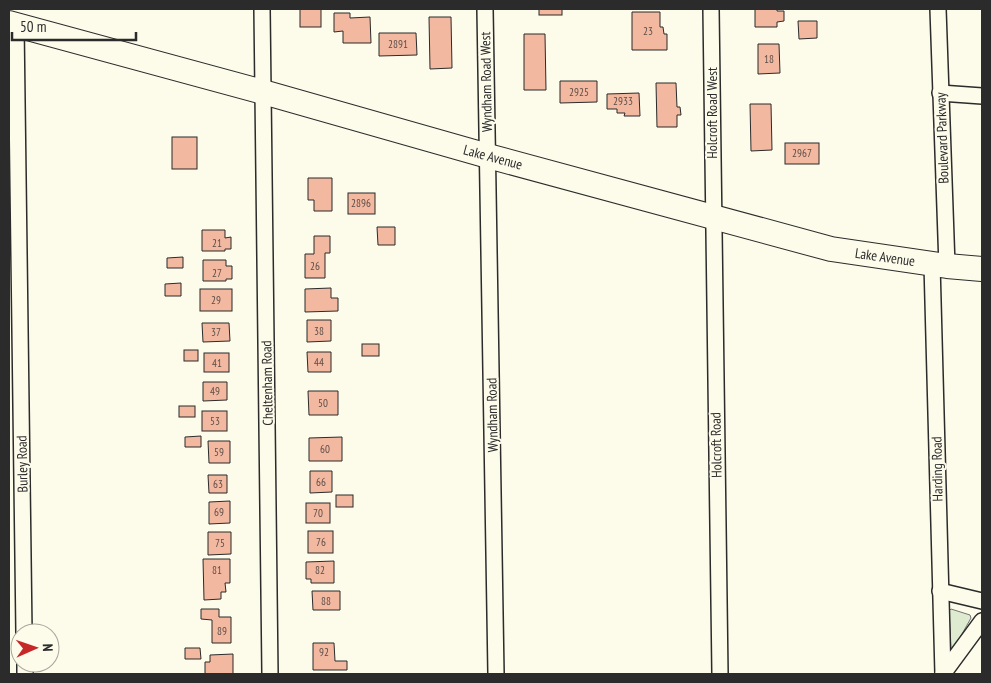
<svg xmlns="http://www.w3.org/2000/svg" width="991" height="683" viewBox="0 0 991 683" font-family="'PT Sans Narrow',sans-serif">
<style>
.green{fill:#deebd1;stroke:#74746e}
.building{fill:#f2b8a0;stroke:#2b2b2b}
.lines{fill:none;stroke-linecap:round;stroke-linejoin:round}
.street-casing{stroke:#2b2b2b;stroke-width:18}
.primary-casing{stroke:#2b2b2b;stroke-width:26}
.street{stroke:#fdfbea;stroke-width:15}
.primary{stroke:#fdfbea;stroke-width:24}
.labels{text-anchor:middle;dominant-baseline:central;stroke-width:4;stroke-linejoin:round;paint-order:stroke}
.number-label{font-size:11px;fill:#5d4e48}
.street-label{font-size:14px;fill:#2b2b2b;stroke:#fdfbea}
</style>
<rect width="100%" height="100%" fill="#fdfbea"/>
<polygon class="green" points="951,609 970,615 971,618 953,650 951,651 949,611"/>
<g class="building">
<rect x="300" y="9" width="21" height="18"/>
<rect x="539" y="9" width="23" height="6"/>
<polygon points="755,9 777,9 777,11 784,11 784,21 777,22 777,27 755,27"/>
<polygon points="632,12 660,12 660,27 663,27 664,34 667,34 667,50 632,50"/>
<polygon points="334,13 350,13 350,18 370,17 371,43 343,43 343,31 334,32"/>
<polygon points="429,17 451,17 452,68 430,69"/>
<polygon points="798,21 817,21 817,38 799,39"/>
<polygon points="379,33 416,33 417,55 379,56"/>
<polygon points="524,34 545,34 546,90 524,90"/>
<polygon points="758,44 779,44 780,73 758,74"/>
<polygon points="560,81 597,81 597,102 560,103"/>
<polygon points="656,83 676,83 677,107 680,107 681,115 677,115 677,127 657,127"/>
<polygon points="639,93 640,116 624,116 625,113 617,113 617,109 607,109 607,94"/>
<polygon points="750,104 771,104 772,150 751,151"/>
<rect x="172" y="137" width="25" height="32"/>
<rect x="785" y="143" width="34" height="21"/>
<polygon points="308,178 332,178 332,211 314,211 314,200 308,200"/>
<rect x="348" y="193" width="27" height="21"/>
<polygon points="377,227 395,227 395,245 378,245"/>
<polygon points="202,230 225,230 225,238 231,237 231,249 225,249 225,251 202,251"/>
<polygon points="314,236 330,236 330,253 325,253 325,278 305,278 305,254 314,254"/>
<polygon points="183,257 183,268 167,268 167,258"/>
<polygon points="203,260 226,260 226,266 232,266 232,279 226,279 226,281 203,281"/>
<polygon points="181,283 181,296 165,296 165,284"/>
<polygon points="331,288 331,298 338,298 338,311 305,312 305,289"/>
<rect x="200" y="289" width="32" height="22"/>
<polygon points="307,320 331,320 331,341 307,342"/>
<polygon points="202,323 229,323 230,341 203,342"/>
<rect x="362" y="344" width="17" height="12"/>
<rect x="184" y="350" width="14" height="11"/>
<polygon points="307,352 331,352 331,372 308,372"/>
<rect x="204" y="353" width="25" height="19"/>
<polygon points="203,382 227,382 227,400 203,401"/>
<polygon points="308,391 338,391 338,415 309,415"/>
<rect x="179" y="406" width="16" height="11"/>
<rect x="202" y="411" width="25" height="20"/>
<polygon points="201,436 201,447 185,447 185,437"/>
<polygon points="342,437 342,461 309,461 309,438"/>
<polygon points="208,441 230,441 230,463 209,463"/>
<polygon points="310,471 332,471 332,492 310,493"/>
<polygon points="208,475 227,475 227,493 209,493"/>
<rect x="336" y="495" width="17" height="12"/>
<polygon points="230,501 230,523 209,524 209,502"/>
<rect x="306" y="503" width="24" height="20"/>
<rect x="308" y="531" width="25" height="22"/>
<polygon points="208,532 231,532 231,554 208,555"/>
<polygon points="203,559 230,559 230,583 225,583 226,592 221,592 221,599 204,600"/>
<polygon points="334,561 334,583 311,583 311,579 306,579 306,562"/>
<polygon points="312,591 340,591 340,610 313,610"/>
<polygon points="201,609 219,609 219,617 231,617 231,643 212,643 212,620 201,619"/>
<polygon points="313,643 334,643 335,661 347,661 347,670 313,670"/>
<polygon points="185,648 200,648 201,659 185,659"/>
<polygon points="233,654 233,674 205,674 205,662 210,662 210,655"/>
</g>
<g class="lines">
<defs>
<g id="street">
<polyline points="262,9 270,674"/>
<polyline points="485,9 496,674"/>
<polyline points="711,9 720,674"/>
<polyline points="938,9 947,266"/>
<polyline points="16,25 24,633"/>
<polyline points="940,93 982,96"/>
<polyline points="932,264 943,674"/>
<polyline points="940,591 982,601"/>
<polyline points="25,663 25,674"/>
<polyline points="943,674 982,621"/>
</g>
<polyline id="primary" points="9,23 263,92 488,156 831,249 947,266 982,269"/>
</defs>
<use href="#street" class="street-casing"/>
<use href="#primary" class="primary-casing"/>
<use href="#street" class="street"/>
<use href="#primary" class="primary"/>
</g>
<g class="labels">
<g class="number-label">
<text x="648" y="31">23</text>
<text x="398" y="44">2891</text>
<text x="769" y="59">18</text>
<text x="579" y="92">2925</text>
<text x="623" y="101">2933</text>
<text x="802" y="153">2967</text>
<text x="361" y="203">2896</text>
<text x="217" y="243">21</text>
<text x="315" y="266">26</text>
<text x="217" y="273">27</text>
<text x="216" y="300">29</text>
<text x="319" y="331">38</text>
<text x="216" y="332">37</text>
<text x="319" y="362">44</text>
<text x="217" y="363">41</text>
<text x="215" y="391">49</text>
<text x="323" y="403">50</text>
<text x="215" y="421">53</text>
<text x="325" y="449">60</text>
<text x="219" y="452">59</text>
<text x="321" y="482">66</text>
<text x="218" y="484">63</text>
<text x="219" y="512">69</text>
<text x="318" y="513">70</text>
<text x="321" y="542">76</text>
<text x="220" y="543">75</text>
<text x="217" y="570">81</text>
<text x="320" y="570">82</text>
<text x="326" y="601">88</text>
<text x="222" y="631">89</text>
<text x="324" y="652">92</text>
</g>
<g class="street-label">
<text transform="translate(486 82) rotate(-91)">Wyndham Road West</text>
<text transform="translate(712 113) rotate(-90)">Holcroft Road West</text>
<text transform="translate(942 138) rotate(-92)">Boulevard Parkway</text>
<text transform="translate(493 157) rotate(15)">Lake Avenue</text>
<text transform="translate(885 257) rotate(8)">Lake Avenue</text>
<text transform="translate(267 383) rotate(-91)">Cheltenham Road</text>
<text transform="translate(492 415) rotate(-91)">Wyndham Road</text>
<text transform="translate(716 445) rotate(-91)">Holcroft Road</text>
<text transform="translate(22 464) rotate(-91)">Burley Road</text>
<text transform="translate(937 469) rotate(-91)">Harding Road</text>
</g>
</g>
<rect width="991" height="683" fill="none" stroke="#2b2b2b" stroke-width="20"/>
<g transform="translate(35 648) rotate(88)"><circle r="24" fill="#fdfbea" stroke="#a9a89e"/>
<path d="M0-4L9 19L0 12L-9 19Z" fill="#c62828"/>
<text y="-8" font-size="14" font-weight="bold" text-anchor="middle" fill="#2b2b2b">N</text>
</g>
<path d="M12 32v8h124v-8" fill="none" stroke="#2b2b2b" stroke-width="2.5"/>
<text x="20" y="32" font-size="15" fill="#2b2b2b" stroke="#fdfbea" stroke-width="4" paint-order="stroke">50 m</text>
</svg>
